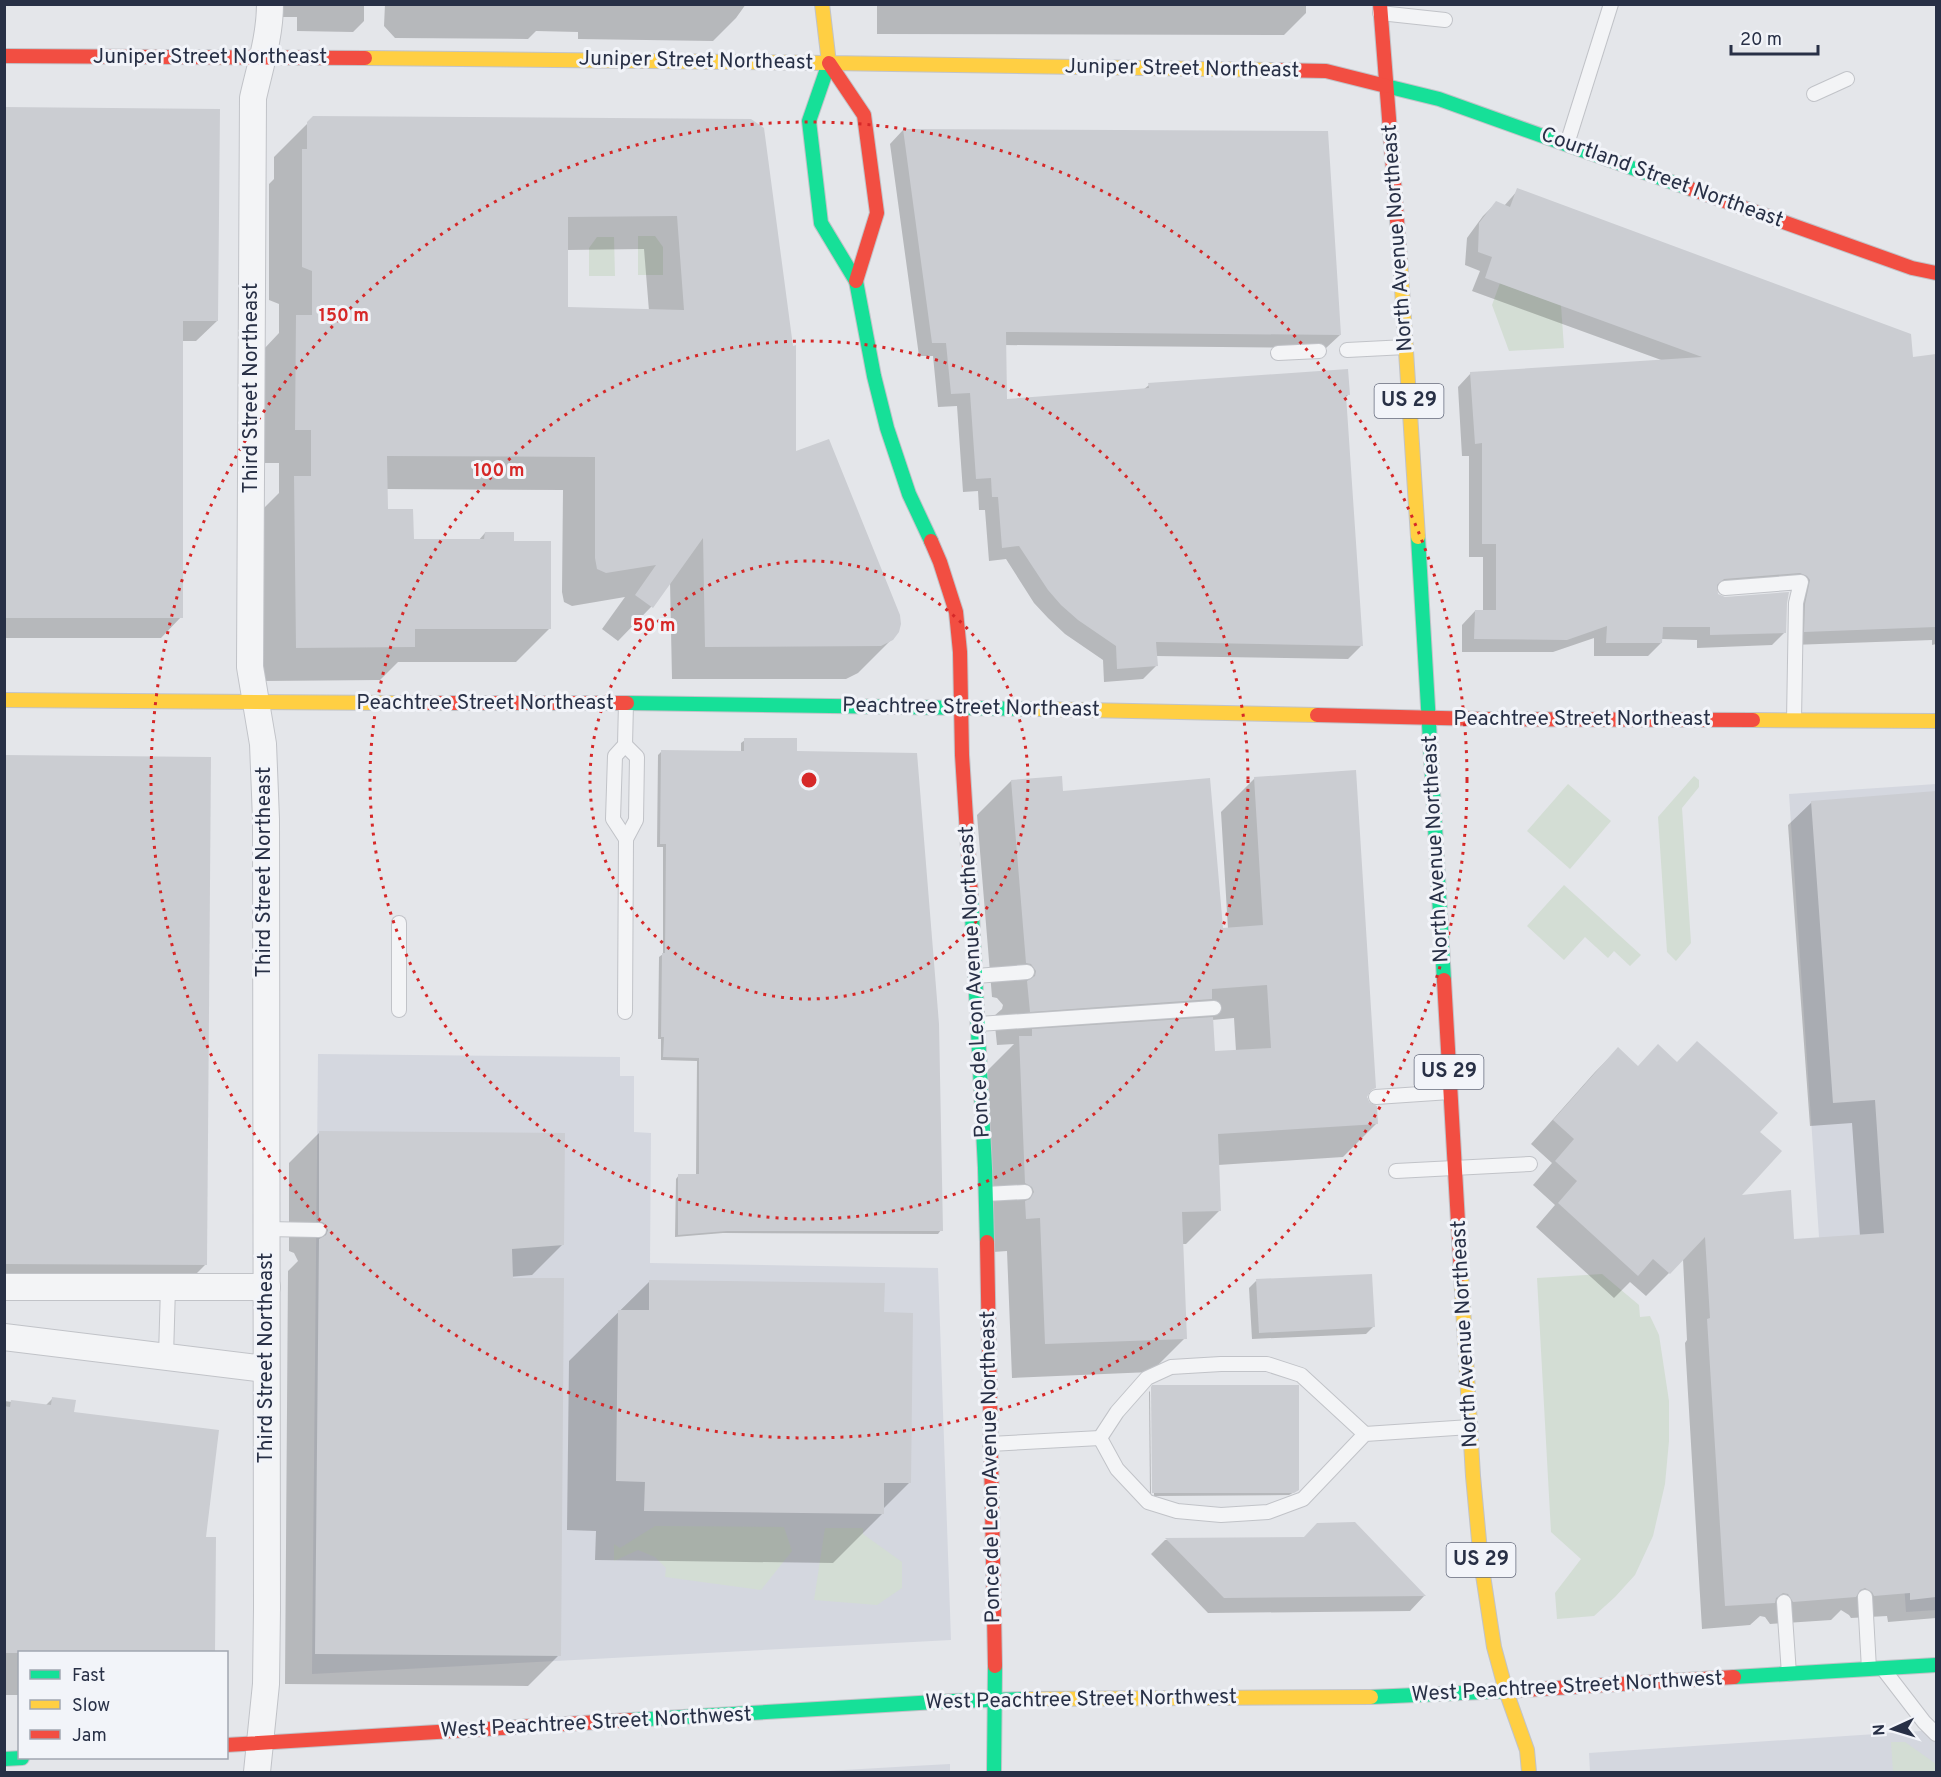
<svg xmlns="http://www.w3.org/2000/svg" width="1941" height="1777" viewBox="0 0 1941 1777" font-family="Overpass,sans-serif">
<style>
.built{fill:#d4d7df}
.green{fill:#d3ddd4}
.shadow{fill:#0003;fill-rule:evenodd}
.building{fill:#cbcdd2;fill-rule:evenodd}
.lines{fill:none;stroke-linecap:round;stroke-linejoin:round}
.lane-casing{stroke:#c1c3c8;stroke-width:16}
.street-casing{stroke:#c1c3c8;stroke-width:28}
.fast-casing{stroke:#c1c3c8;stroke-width:16}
.slow-casing{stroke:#c1c3c8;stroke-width:16}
.jam-casing{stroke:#c1c3c8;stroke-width:16}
.lane{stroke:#f3f4f6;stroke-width:14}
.street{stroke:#f3f4f6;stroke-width:26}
.fast{stroke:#16e098;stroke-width:14}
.slow{stroke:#ffcf43;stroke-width:14}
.jam{stroke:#f24e42;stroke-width:14}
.ring{fill:none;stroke:#d62828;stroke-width:3;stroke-dasharray:3 6}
.labels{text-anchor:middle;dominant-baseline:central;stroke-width:6;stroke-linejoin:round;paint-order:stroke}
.shield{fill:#f2f4f9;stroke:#656b7c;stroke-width:1.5}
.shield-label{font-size:20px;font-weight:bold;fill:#283046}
.street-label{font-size:21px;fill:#283046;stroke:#f2f4f9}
.centre{fill:#d62828;stroke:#f2f4f9;stroke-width:3}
.ring-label{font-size:18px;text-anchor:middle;font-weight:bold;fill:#d62828;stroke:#f2f4f9;stroke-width:6;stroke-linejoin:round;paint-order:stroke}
</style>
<rect width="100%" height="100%" fill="#e4e6ea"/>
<g class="built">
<polygon points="1936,784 1936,1610 1906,1612 1889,1361 1819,1237 1789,794"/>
<polygon points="318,1054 620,1057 620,1076 634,1076 634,1132 651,1133 650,1263 938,1268 951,1640 312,1674"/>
<polygon points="1936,1730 1936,1772 1590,1772 1589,1753"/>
<polygon points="950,1764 950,1772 809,1772 913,1766"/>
</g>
<g class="green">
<polygon points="638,236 655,236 663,247 663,275 638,275"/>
<polygon points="597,237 614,237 615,276 589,276 589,248"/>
<polygon points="1500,283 1561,305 1564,348 1509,351 1492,305"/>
<polygon points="1694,776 1699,780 1699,787 1682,808 1691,943 1676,961 1667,952 1658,817"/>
<polygon points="1568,784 1611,821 1570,869 1527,831"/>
<polygon points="1564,885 1641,955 1630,966 1614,951 1608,958 1585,937 1564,960 1527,926"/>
<polygon points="1602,1274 1639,1305 1640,1317 1650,1316 1659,1335 1669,1401 1669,1441 1665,1484 1653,1536 1635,1575 1615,1597 1594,1616 1557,1619 1555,1593 1581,1559 1551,1532 1537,1278"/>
<polygon points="655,1526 784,1527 792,1551 761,1590 665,1577 666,1568 655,1557 638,1550 614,1561 614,1544 620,1548"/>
<polygon points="825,1528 863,1528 863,1534 902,1562 902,1588 877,1605 814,1600"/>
<polygon points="1891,1742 1905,1742 1936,1764 1936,1772 1893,1772"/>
</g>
<g class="shadow">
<polygon points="278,4 364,4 364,21 353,32 297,31 297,17 278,17"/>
<polygon points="385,4 746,4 736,18 713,41 578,39 578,32 536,31 528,39 395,38 384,26"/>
<polygon points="877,4 1306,4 1306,13 1284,35 877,34"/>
<polygon points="4,109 217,321 196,341 182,341 181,617 161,638 4,638"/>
<path d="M314,117L751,120L794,453L892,639L858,673L846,679H672L670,581L651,607L618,641L602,629L625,597L572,606L564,602L562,592L563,490L386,489V510L412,540L478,541L485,533L513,543L549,629L516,662H398L380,680L263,681L261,511L279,493V463H263V350L279,333V304L269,300V184L274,179V157ZM644,249L649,311L566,308V250Z"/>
<polygon points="903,130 1340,335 1326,348 1004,345 1006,400 1143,390 1149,385 1349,394 1344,399 1361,646 1348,659 1156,656 1156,666 1143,679 1104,682 1103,660 1065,634 1048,618 1034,603 1006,559 989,561 985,510 979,510 978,491 963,492 957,406 938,407 933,356 919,356 890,144"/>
<polygon points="1518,190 1911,358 1936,356 1936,644 1932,645 1932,640 1792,645 1794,589 1786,586 1716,591 1717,595 1785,632 1772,645 1697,648 1697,640 1661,639 1661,643 1648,656 1594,656 1594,638 1553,652 1462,652 1462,625 1475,611 1483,611 1483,557 1469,557 1469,456 1462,456 1458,387 1471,373 1664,361 1472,291 1480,271 1465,265 1467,238 1483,216 1496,203 1504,206"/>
<polygon points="745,740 795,753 941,1230 938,1234 723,1233 675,1237 676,1179 679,1175 696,1176 697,1061 661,1060 661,1039 658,1039 659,957 663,954 663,847 657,847 658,755 661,752 741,753 741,743"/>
<polygon points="4,757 206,1264 176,1294 4,1293"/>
<path d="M1255,778L1374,1087L1366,1095L1377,1123L1343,1157L1218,1165L1220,1210L1186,1244H1182L1185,1338L1151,1372L1012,1378L1007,1251L993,1252L986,1072L1014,1044L997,1045L994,1016L1002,1009L1003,1005L997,998L992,997L977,815L1011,781L1061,792L1221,929H1228L1221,812ZM1234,1018L1236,1051L1214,1053L1212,1020Z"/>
<polygon points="1936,793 1936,1618 1888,1622 1887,1616 1851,1618 1849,1615 1841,1610 1831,1620 1770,1624 1765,1617 1760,1616 1750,1625 1702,1629 1685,1343 1687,1340 1683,1259 1646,1296 1630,1282 1614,1298 1536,1227 1555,1205 1533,1185 1552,1163 1531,1144 1595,1072 1618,1049 1637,1067 1758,1132 1738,1197 1792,1240 1860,1236 1852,1123 1810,1126 1788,825 1812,802"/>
<polygon points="320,1132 563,1244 532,1275 509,1277 559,1655 528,1686 285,1684 288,1271 298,1261 294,1253 289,1251 289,1163"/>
<polygon points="650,1281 883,1314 909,1483 883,1509 883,1513 833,1563 595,1560 596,1531 567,1530 569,1361"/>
<polygon points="1256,1281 1373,1327 1366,1334 1252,1339 1249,1288"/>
<polygon points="1153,1388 1298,1490 1289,1495 1154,1496"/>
<polygon points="1150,1391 1151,1496 1150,1496 1149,1392"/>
<polygon points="52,1399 72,1414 20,1652 20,1695 4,1695 4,1401 45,1406"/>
<polygon points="1355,1524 1424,1596 1410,1611 1208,1613 1151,1554 1165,1540 1303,1538"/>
</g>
<g class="building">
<polygon points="4,107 220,109 218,321 183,321 183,618 4,618"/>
<path d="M313,116L751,119L764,128L793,346L796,345V451L829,439L900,615L901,624L899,632L893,640L881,646L705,647L703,538L653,608L635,595L656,565L606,573L597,569L595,558V457L387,456L388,509H413L414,539H484L485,532H514V541H551V629H415V647L296,648L294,476H311V430H295L296,315H312V271L302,267V149H307V122ZM677,216L684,310L568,307V217Z"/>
<polygon points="903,129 1328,131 1341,335 1006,332 1007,399 1149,388 1148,383 1348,369 1350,395 1346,395 1363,646 1156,642 1158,666 1117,669 1116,646 1078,620 1061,605 1048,590 1019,546 1002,548 998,497 992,497 991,478 976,479 970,393 951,394 946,343 932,343"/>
<polygon points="1517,188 1911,334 1913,357 1936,354 1936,627 1804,632 1805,604 1810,580 1807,576 1800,573 1724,579 1717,585 1718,594 1725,597 1789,592 1787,603 1786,633 1710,635 1710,627 1663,627 1662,643 1606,643 1607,626 1567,640 1474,639 1475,610 1496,610 1496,544 1482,544 1482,443 1475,444 1470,372 1702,357 1485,278 1492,257 1478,252 1479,223 1496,201 1510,207"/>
<polygon points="744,738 797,738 797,751 917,753 939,1024 943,1231 727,1231 678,1235 678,1174 699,1174 699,1058 663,1057 664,1037 661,1037 662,953 665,953 666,844 660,844 661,750 744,751"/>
<polygon points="4,755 211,757 207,1265 4,1264"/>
<polygon points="1356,770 1376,1088 1371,1090 1367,1097 1369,1102 1377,1106 1378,1124 1218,1134 1221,1211 1182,1212 1187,1339 1045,1344 1040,1218 1026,1219 1025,1201 1030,1199 1034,1192 1032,1187 1025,1183 1019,1036 1032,1036 1032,1029 1213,1017 1215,1051 1271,1048 1267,985 1212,989 1212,999 1030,1012 1027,981 1035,976 1036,971 1031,964 1026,963 1011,780 1062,776 1063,791 1210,778 1223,928 1263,925 1254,777"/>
<polygon points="1936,791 1936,1597 1910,1600 1910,1593 1874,1596 1872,1592 1865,1588 1860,1590 1856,1597 1793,1602 1788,1594 1783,1593 1776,1598 1775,1603 1725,1606 1707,1319 1710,1318 1705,1237 1670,1274 1653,1259 1638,1276 1558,1203 1577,1181 1555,1161 1574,1139 1553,1120 1618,1047 1638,1066 1658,1044 1677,1062 1697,1041 1778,1113 1760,1132 1782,1151 1742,1195 1791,1190 1794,1239 1884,1233 1875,1100 1833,1103 1811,801"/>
<polygon points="319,1131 565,1133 564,1245 512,1249 513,1278 564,1278 561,1656 315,1654 319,1239 326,1235 328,1230 324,1223 319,1221"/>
<polygon points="1372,1274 1375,1327 1259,1333 1256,1279"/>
<polygon points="649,1280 885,1283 884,1312 913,1313 911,1483 884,1483 884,1514 644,1511 645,1482 616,1481 618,1310 649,1310"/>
<polygon points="1152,1385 1299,1385 1299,1490 1294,1493 1152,1493 1151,1387"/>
<polygon points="52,1397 76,1400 74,1412 219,1430 206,1537 216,1537 215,1653 4,1653 4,1406 10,1407 11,1400 51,1405"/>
<polygon points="1355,1522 1426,1596 1224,1598 1165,1538 1304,1537 1317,1523"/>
</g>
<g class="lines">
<defs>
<g id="lane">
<polyline points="1380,13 1445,20"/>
<polyline points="1814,94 1847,79"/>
<polyline points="1567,144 1611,4"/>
<polyline points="1347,350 1406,347"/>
<polyline points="1278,353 1319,351"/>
<polyline points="1725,588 1801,582 1796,603 1794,720"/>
<polyline points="626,703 625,745 615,756 613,819 626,839"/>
<polyline points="625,745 637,757 636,820 626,839 625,1012"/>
<polyline points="976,976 1027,972"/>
<polyline points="399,1010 399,923"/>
<polyline points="979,1024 1214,1008"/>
<polyline points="1376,1097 1450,1092"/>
<polyline points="1396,1171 1530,1164"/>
<polyline points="986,1194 1025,1192"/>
<polyline points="266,1229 319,1230"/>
<polyline points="166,1356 168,1287"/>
<polyline points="1100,1438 1117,1469 1148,1502 1177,1511 1221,1515 1268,1512 1303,1499 1365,1434 1470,1427"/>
<polyline points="1100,1438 1117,1412 1147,1378 1171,1367 1221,1364 1267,1364 1301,1375 1365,1434"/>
<polyline points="990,1444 1100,1438"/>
<polyline points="1865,1597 1869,1669"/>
<polyline points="1784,1602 1789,1674"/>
<polyline points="1884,1670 1924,1722 1936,1734"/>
</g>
<g id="street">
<polyline points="4,1287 267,1287"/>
<polyline points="4,1337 266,1369"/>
<path d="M257,1772L266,1684L267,1609L266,819L263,744L250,667L253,98C260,67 270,36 270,4"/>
</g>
<g id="fast">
<polyline points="829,63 809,121 821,223 856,281 874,376 887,428 909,494 931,541"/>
<polyline points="1386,86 1439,99 1691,189"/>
<polyline points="1418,537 1444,980"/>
<polyline points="627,703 1039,709"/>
<polyline points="971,896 985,1168 987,1242"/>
<polyline points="1734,1677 1936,1665"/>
<polyline points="1371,1697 1506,1691"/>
<polyline points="631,1720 953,1701 1028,1699"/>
<polyline points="4,1759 22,1758"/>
<polyline points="994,1772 995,1666"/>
</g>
<g id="slow">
<polyline points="822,4 829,63 1275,70"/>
<polyline points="365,58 829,63"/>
<polyline points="1400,258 1418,537"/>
<polyline points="4,700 400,703"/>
<polyline points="1039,709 1317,715"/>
<polyline points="1753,720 1936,721"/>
<polyline points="1461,1274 1473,1476 1481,1562 1494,1647 1506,1691 1527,1750 1529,1772"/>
<polyline points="1028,1699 1371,1697"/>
</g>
<g id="jam">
<polyline points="1380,4 1400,258"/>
<polyline points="4,56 365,58"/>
<polyline points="829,63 864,115 877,213 856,281"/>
<polyline points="1275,70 1326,71 1386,86"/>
<polyline points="1691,189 1912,268 1936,273"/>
<polyline points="931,541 940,562 956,612 960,652 962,755 971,896"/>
<polyline points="400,703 627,703"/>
<polyline points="1317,715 1482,719 1753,720"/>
<polyline points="1444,980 1461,1274"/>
<polyline points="987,1242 995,1666"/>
<polyline points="1506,1691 1734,1677"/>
<polyline points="226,1745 631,1720"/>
</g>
</defs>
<use href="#lane" class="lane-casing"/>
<use href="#street" class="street-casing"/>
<use href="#fast" class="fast-casing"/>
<use href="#slow" class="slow-casing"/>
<use href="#jam" class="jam-casing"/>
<use href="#lane" class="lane"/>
<use href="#street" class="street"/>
<use href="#fast" class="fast"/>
<use href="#slow" class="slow"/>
<use href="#jam" class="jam"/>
</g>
<g class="ring">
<circle cx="809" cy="780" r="219"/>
<circle cx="809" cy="780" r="439"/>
<circle cx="809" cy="780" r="658"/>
</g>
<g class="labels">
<g class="shield">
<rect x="1374.5" y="384" width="69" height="34" rx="4.5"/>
<rect x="1414.5" y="1055" width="69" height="34" rx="4.5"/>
<rect x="1446.5" y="1543" width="69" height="34" rx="4.5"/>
</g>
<g class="shield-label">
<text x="1409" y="401">US 29</text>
<text x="1449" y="1072">US 29</text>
<text x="1481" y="1560">US 29</text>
</g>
<g class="street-label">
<text x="210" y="57">Juniper Street Northeast</text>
<text transform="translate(696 61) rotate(1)">Juniper Street Northeast</text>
<text transform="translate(1182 69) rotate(1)">Juniper Street Northeast</text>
<text transform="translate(1662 178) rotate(20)">Courtland Street Northeast</text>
<text transform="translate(1398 238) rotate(-94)">North Avenue Northeast</text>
<text transform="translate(251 388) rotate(-90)">Third Street Northeast</text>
<text x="485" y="703">Peachtree Street Northeast</text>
<text transform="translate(971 708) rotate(1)">Peachtree Street Northeast</text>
<text x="1582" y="719">Peachtree Street Northeast</text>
<text transform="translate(1436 849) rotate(-93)">North Avenue Northeast</text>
<text transform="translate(264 872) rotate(-90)">Third Street Northeast</text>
<text transform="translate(975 982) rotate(-93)">Ponce de Leon Avenue Northeast</text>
<text transform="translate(1465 1334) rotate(-93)">North Avenue Northeast</text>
<text transform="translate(266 1358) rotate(-90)">Third Street Northeast</text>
<text transform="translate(991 1467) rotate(-91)">Ponce de Leon Avenue Northeast</text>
<text transform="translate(1567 1687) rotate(-3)">West Peachtree Street Northwest</text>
<text transform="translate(1081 1700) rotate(-1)">West Peachtree Street Northwest</text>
<text transform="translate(596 1723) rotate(-3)">West Peachtree Street Northwest</text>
</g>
</g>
<circle cx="809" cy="780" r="9" class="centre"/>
<g class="ring-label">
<text x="344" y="321">150 m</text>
<text x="499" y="476">100 m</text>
<text x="654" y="631">50 m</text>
</g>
<rect width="1941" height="1777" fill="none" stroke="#283046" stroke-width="12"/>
<rect x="18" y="1651" width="210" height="108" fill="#f2f4f9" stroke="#a1a6b1" stroke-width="1.5"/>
<rect x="30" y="1670" width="30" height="9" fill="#16e098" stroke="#a1a6b1" stroke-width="1.5"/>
<text x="72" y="1681" font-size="18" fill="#283046">Fast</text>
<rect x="30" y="1700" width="30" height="9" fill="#ffcf43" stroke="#a1a6b1" stroke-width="1.5"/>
<text x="72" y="1711" font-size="18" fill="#283046">Slow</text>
<rect x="30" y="1730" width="30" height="9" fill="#f24e42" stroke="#a1a6b1" stroke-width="1.5"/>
<text x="72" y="1741" font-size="18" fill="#283046">Jam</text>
<g transform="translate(1893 1729) rotate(266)" stroke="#f2f4f9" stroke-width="4.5" paint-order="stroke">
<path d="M0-4.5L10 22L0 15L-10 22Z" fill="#283046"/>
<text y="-9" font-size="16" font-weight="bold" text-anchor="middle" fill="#283046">N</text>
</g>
<path d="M1731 45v9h87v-9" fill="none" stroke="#283046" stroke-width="3"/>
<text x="1740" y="45" font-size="18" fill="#283046" stroke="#f2f4f9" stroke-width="4.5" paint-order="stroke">20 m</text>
</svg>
